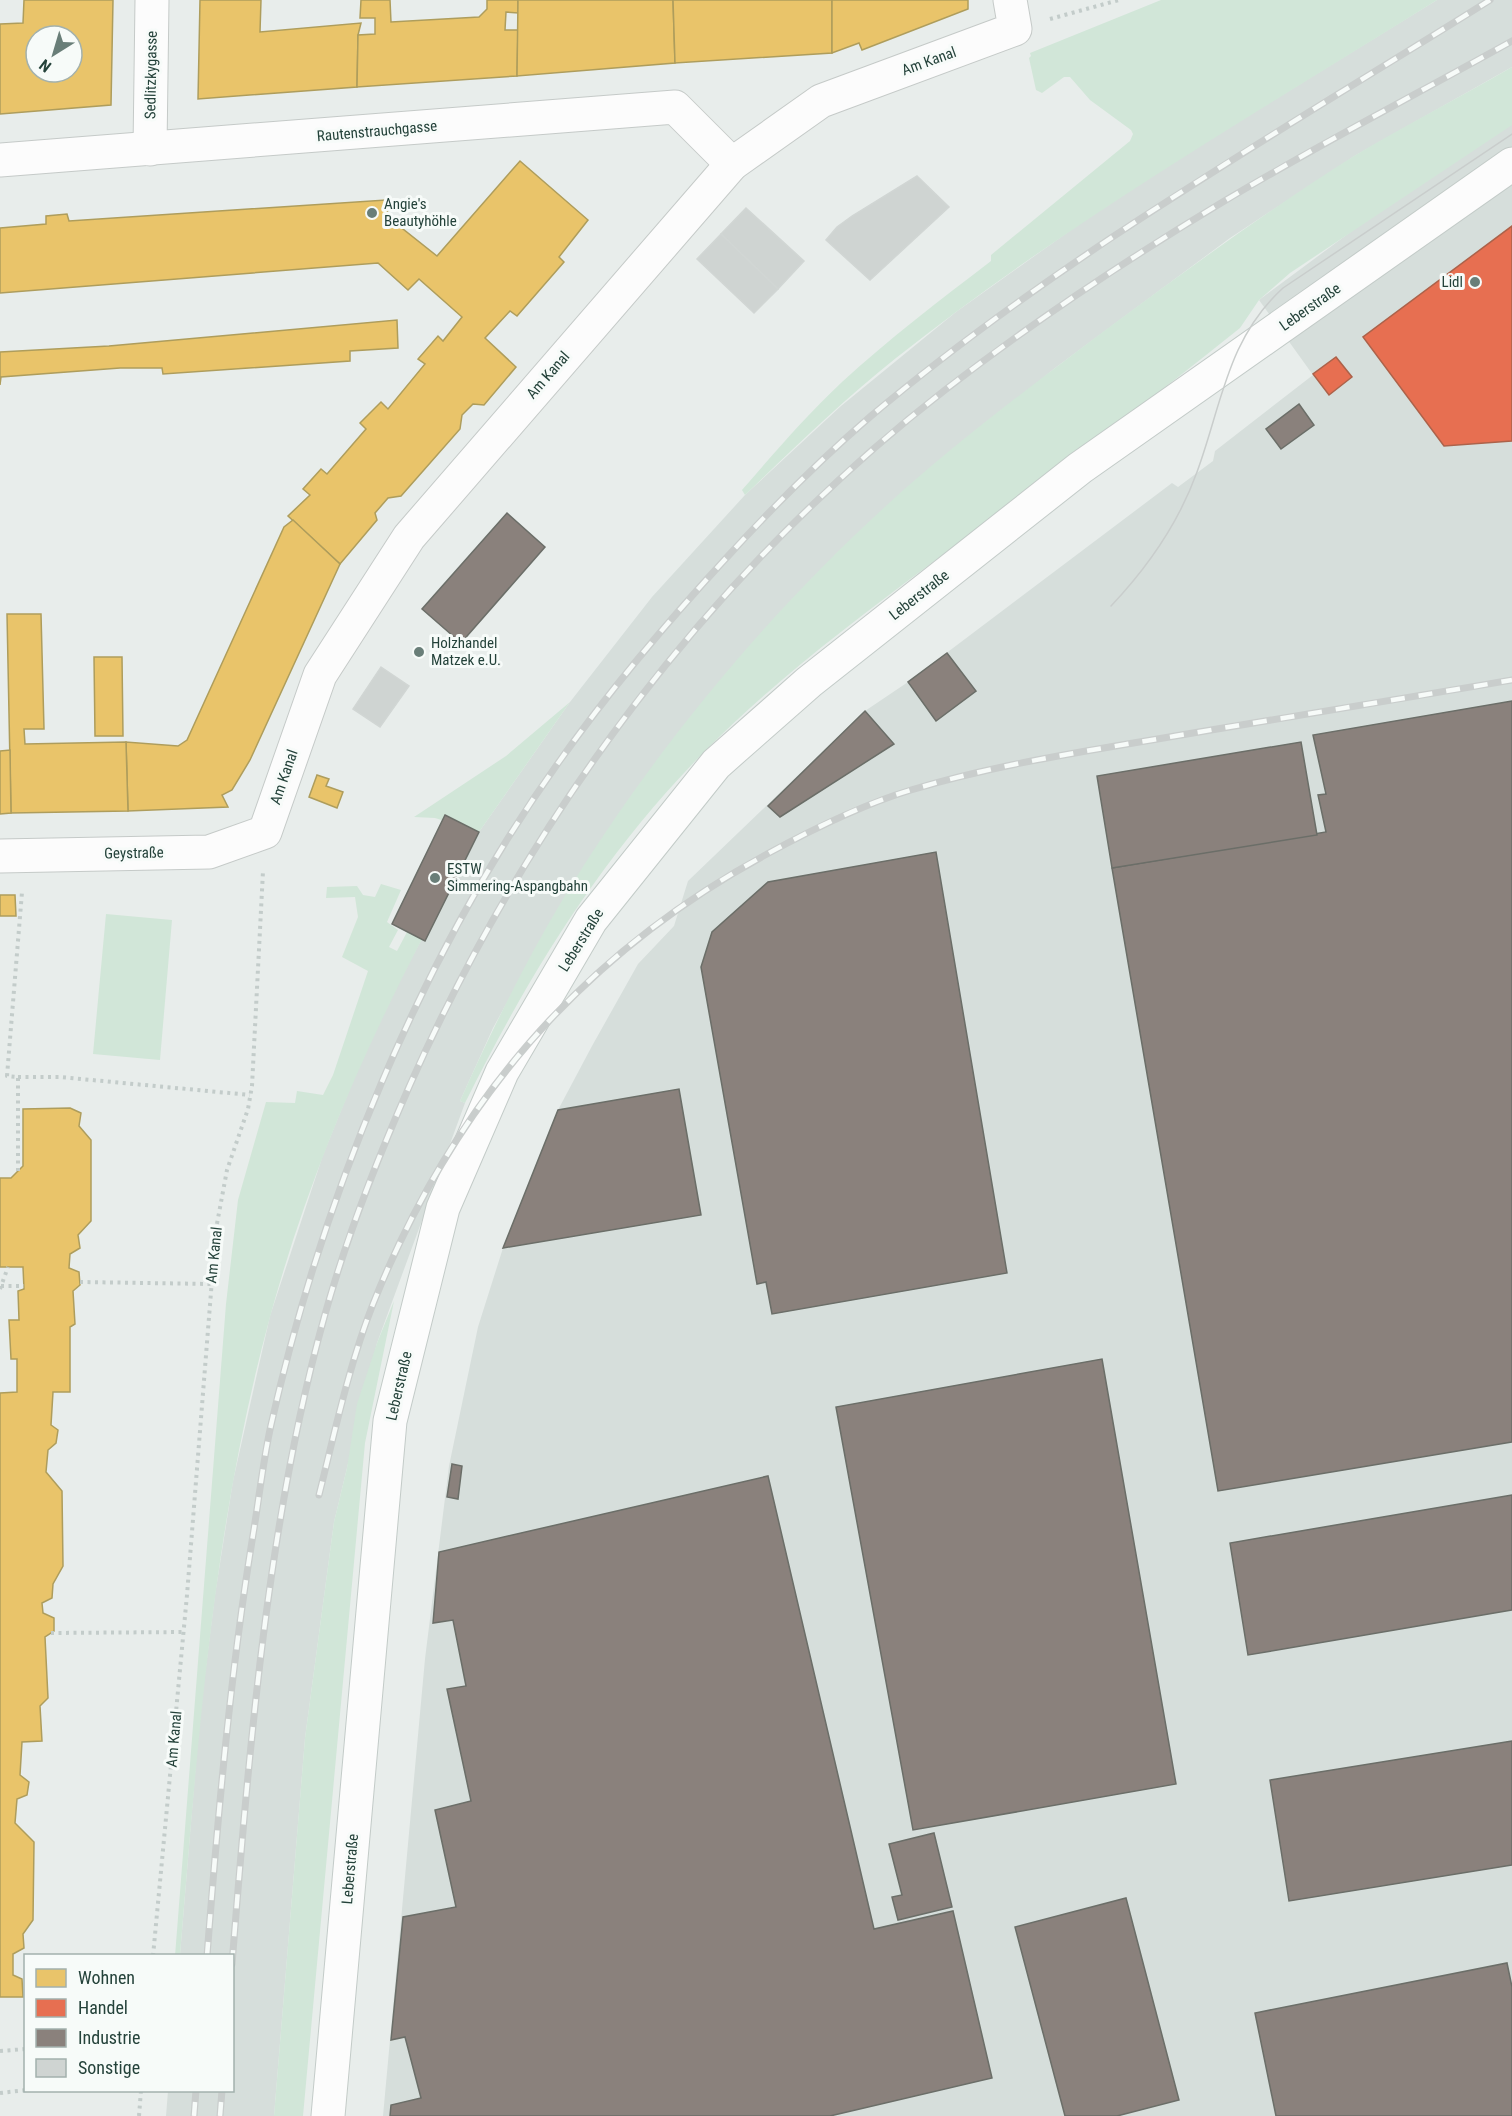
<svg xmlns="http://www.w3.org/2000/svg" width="1512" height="2116" viewBox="0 0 1512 2116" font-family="'Roboto Condensed',sans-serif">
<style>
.built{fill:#d6dedb}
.green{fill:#d1e6d8}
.homes{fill:#e9c46a;stroke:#ae9d5c;stroke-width:1.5;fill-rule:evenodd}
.shops{fill:#e76f51;stroke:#ac624a;stroke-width:1.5}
.industry{fill:#8a817c;stroke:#6b6e68;stroke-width:1.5}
.building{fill:#cfd4d2;stroke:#d1d6d4;stroke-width:1.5}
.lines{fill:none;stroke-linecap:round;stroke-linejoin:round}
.street-casing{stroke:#c5cac8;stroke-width:35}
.secondary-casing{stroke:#c3cbc8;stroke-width:35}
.path{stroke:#c3ccca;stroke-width:4;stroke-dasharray:3 4.5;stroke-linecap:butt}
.street{stroke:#fcfcfc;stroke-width:33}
.secondary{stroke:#fcfcfc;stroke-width:33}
.tram{stroke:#c9cdcc;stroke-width:1.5}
.rail-casing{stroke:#c9cdcc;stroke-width:7}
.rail{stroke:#f7fbf9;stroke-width:4.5;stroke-dasharray:14;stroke-linecap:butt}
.poi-dot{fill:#697e78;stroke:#f7fbf9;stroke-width:2}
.labels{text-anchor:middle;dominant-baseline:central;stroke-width:6;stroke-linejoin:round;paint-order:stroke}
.street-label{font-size:15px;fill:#24423a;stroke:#f7fbf9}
.poi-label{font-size:15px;fill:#24423a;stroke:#f7fbf9;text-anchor:start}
</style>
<rect width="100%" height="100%" fill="#e8edeb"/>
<g class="built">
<polygon points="1437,0 1512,0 1512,67 1356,155 1230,238 1055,368 889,504 832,559 724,677 634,792 563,900 493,1028 460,1101 465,1103 377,1343 334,1522 305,1738 274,2116 166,2116 168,2091 232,2090 232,1956 180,1955 200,1714 215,1595 233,1481 270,1316 323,1155 357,1071 395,989 479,832 570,702 652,597 745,495 841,406 956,312 1078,225 1178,159"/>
<polygon points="1512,112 1512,2116 383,2116 425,1659 449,1466 478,1327 503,1248 558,1110 592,1046 638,964 674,926 688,881 865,711 908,682 1172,483 1178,487 1213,461 1215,451 1313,375 1259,300"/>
</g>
<g class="green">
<path d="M1161,0H1437C1253,115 1066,223 896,358C843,400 794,448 745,495L742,490C774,453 806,416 842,382C889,339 940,300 991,261V255L1130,141L1133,134L1131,130L1090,100L1070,77H1064L1042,93L1036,90L1029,58L1031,56L1030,53Z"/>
<path d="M1512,67V125L1290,273L1259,300L1240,328C1137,411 1030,489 925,568C849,625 773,682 706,750C603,854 530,972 465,1103L460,1101C491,1032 524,964 563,899C651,754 763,618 888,504C961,438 1040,379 1119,320C1196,263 1273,207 1354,156C1406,125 1460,97 1512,67Z"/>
<polygon points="570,702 479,832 435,818 414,817 506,756"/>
<path d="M381,884L401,890L387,922L398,930L389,947L397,951L407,932L422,939C359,1060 306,1185 270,1317C213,1525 198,1741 180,1955L175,1956L226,1304L238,1200L266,1102L295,1103L297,1091L323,1095L333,1075L368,971L342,957L358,917L355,897L326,898L327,887L357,886L363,895L375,897Z"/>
<polygon points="106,914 172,920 160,1060 93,1054"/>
<polygon points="394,1301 365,1443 303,2116 274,2116 305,1738 334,1522 347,1468 357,1404 377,1343"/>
</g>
<g class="homes">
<path d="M24,0H113L111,105L0,114V24L23,23ZM36,36H72V72H36Z"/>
<polygon points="200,0 261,0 260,32 361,23 358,35 357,87 198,99"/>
<polygon points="361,0 390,0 391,22 479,17 487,9 487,0 518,0 518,13 506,12 505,30 518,30 517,76 357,87 358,35 375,34 375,18 360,18"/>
<polygon points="518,0 673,0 675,63 517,76"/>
<polygon points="673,0 832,0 832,53 675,63"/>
<polygon points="832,0 968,0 968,9 862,50 859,43 832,53"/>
<polygon points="520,161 588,220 559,257 564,262 517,316 510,311 485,338 516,367 484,405 473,404 462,415 460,429 401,496 388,498 375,513 377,520 340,564 288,516 310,495 303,489 321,469 327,474 366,429 360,423 381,402 388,409 425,364 418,359 438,336 443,341 462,317 419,279 408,290 378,263 0,293 0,228 46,224 46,216 67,214 69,221 386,200 388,217 437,256"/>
<polygon points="397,320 398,348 350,351 350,361 163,374 162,368 120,368 1,377 0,385 0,352 109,346"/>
<polygon points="293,520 340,564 250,760 232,790 222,795 228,807 128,811 126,742 178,746 187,740 284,527"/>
<polygon points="7,614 41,614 44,729 24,729 25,744 126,742 128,811 11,813"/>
<polygon points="94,657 122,657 123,736 95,736"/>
<polygon points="10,750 11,813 0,814 0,751"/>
<polygon points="317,775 329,779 326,786 343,792 337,808 309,797"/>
<polygon points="0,895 15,895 16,916 0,916"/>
<polygon points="70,1108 81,1113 79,1126 91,1140 91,1221 78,1235 80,1248 70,1254 69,1268 79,1272 80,1285 73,1291 75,1324 70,1327 70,1392 53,1392 51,1425 58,1430 56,1443 48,1450 46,1472 62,1491 63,1566 53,1584 52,1598 42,1603 43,1613 54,1618 54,1631 45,1637 48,1698 40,1706 42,1741 22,1742 20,1775 29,1782 27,1795 17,1799 15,1823 34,1842 33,1920 23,1934 24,1948 13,1954 13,1975 22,1979 23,1997 0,1997 0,1393 17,1392 17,1359 11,1359 9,1320 19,1320 18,1291 24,1289 23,1267 0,1267 0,1178 11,1178 23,1166 23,1109"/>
</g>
<g class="shops">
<polygon points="1512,226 1512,441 1444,446 1363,337"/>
<polygon points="1336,357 1352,377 1329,395 1313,374"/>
</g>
<g class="industry">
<polygon points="1299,404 1314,425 1281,449 1266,429"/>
<polygon points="507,513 545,547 461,643 422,609"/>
<polygon points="947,653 976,691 936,721 908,682"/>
<polygon points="1512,701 1512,1442 1218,1491 1112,868 1326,832 1318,795 1326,794 1313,735"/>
<polygon points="865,711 894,744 780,817 768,806"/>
<polygon points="1301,742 1317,835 1112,868 1097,776"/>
<polygon points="445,815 479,832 425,941 392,924"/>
<polygon points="936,852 1007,1273 772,1314 766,1282 757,1284 701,967 712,932 768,882"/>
<polygon points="679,1089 701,1215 503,1248 558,1110"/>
<polygon points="1102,1359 1176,1784 913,1830 836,1407"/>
<polygon points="452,1464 462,1466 458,1499 447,1497"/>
<polygon points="768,1476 874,1929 953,1911 992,2078 830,2116 390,2116 391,2105 421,2098 405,2037 391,2040 403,1917 456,1907 435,1810 471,1801 447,1689 466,1686 453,1620 433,1623 439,1552"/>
<polygon points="1512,1495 1512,1610 1248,1655 1230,1543"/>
<polygon points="1512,1741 1512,1865 1289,1901 1270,1780"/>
<polygon points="934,1833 952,1907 898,1920 892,1897 902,1895 889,1844"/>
<polygon points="1126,1898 1179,2100 1117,2116 1065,2116 1015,1927"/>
<polygon points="1507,1963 1512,1987 1512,2116 1276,2116 1255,2013"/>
</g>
<g class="building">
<polygon points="917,176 949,207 870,280 826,240 837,227 852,216"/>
<polygon points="746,208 804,261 778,289 721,234"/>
<polygon points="721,234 778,289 754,313 697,259"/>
<polygon points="381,667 409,686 380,727 353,709"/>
</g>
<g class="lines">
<defs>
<g id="street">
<polyline points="150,149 152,0"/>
<polyline points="0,160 675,107 732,164"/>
<polyline points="0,856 209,852 265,832 320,675 409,537 732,164 821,101 1015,29 1010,0"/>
</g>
<polyline id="secondary" points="328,2116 390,1421 443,1208 502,1072 591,920 716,764 809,682 1080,468 1512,164"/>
</defs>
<use href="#street" class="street-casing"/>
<use href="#secondary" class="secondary-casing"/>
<g class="path">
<polyline points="1050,19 1119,0"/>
<polyline points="18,1077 60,1077 250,1095"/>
<polyline points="18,1171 18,1077 7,1076 22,892"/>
<polyline points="80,1282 211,1284"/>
<polyline points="1,1286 24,1286"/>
<polyline points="0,1289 8,1267"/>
<polyline points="51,1633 184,1632"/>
<polyline points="153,1956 187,1595 216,1229 227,1170 248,1109 252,1086 263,871"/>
<polyline points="0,2051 26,2049"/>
<polyline points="0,2093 26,2090"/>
<polyline points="139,2116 141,2090"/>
</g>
<use href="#street" class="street"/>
<use href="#secondary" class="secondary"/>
<path class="tram" d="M1111,606C1147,568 1179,522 1197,472C1222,404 1227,339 1283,288L1512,134"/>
<defs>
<g id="rail">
<path d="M319,1495C335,1431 349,1365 373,1304C452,1106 579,956 767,854C813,829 861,805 911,790C997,764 1087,751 1175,736C1288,717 1400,699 1512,680"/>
<path d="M207,1956C218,1815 230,1675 253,1535C259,1499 263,1461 271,1425C322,1198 421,956 556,766C608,692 667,622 729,555C774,506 821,459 871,416C1062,255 1280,132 1490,0"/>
<path d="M232,1964C249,1752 267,1523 324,1318C346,1238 376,1162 409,1087C529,816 711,572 945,390C1033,322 1126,260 1221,203C1316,146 1415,95 1512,41"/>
<polyline points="194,2116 196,2090"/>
<polyline points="220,2116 222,2090"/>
</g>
</defs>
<use href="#rail" class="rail-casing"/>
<use href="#rail" class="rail"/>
</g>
<g class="poi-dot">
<circle cx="372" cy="213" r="6"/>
<circle cx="1475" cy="282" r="6"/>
<circle cx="419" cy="652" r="6"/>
<circle cx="435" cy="878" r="6"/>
</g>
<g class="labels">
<g class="street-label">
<text transform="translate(929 61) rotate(-20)">Am Kanal</text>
<text transform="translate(151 75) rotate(-89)">Sedlitzkygasse</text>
<text transform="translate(377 131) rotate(-5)">Rautenstrauchgasse</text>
<text transform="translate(1310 307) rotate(-35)">Leberstraße</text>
<text transform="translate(548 375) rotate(-49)">Am Kanal</text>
<text transform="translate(919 595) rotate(-38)">Leberstraße</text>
<text transform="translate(284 777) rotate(-71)">Am Kanal</text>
<text transform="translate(134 853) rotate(-1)">Geystraße</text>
<text transform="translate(581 940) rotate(-58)">Leberstraße</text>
<text transform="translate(214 1255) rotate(-84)">Am Kanal</text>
<text transform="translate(399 1386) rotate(-77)">Leberstraße</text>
<text transform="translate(174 1739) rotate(-85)">Am Kanal</text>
<text transform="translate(350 1869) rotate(-85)">Leberstraße</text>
</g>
<g class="poi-label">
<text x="384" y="204">Angie's<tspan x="384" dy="17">Beautyhöhle</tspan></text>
<text x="1463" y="282" text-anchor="end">Lidl</text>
<text x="431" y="643">Holzhandel<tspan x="431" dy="17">Matzek e.U.</tspan></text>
<text x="447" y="869">ESTW<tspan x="447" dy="17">Simmering-Aspangbahn</tspan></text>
</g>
</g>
<rect x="24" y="1954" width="210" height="138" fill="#f7fbf9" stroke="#a3b1ad" stroke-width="1.5"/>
<rect x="36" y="1969" width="30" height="18" fill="#e9c46a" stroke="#a3b1ad" stroke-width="1.5"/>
<text x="78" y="1984" font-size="18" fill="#24423a">Wohnen</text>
<rect x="36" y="1999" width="30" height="18" fill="#e76f51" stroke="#a3b1ad" stroke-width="1.5"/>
<text x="78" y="2014" font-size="18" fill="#24423a">Handel</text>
<rect x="36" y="2029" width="30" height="18" fill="#8a817c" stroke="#a3b1ad" stroke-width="1.5"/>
<text x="78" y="2044" font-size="18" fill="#24423a">Industrie</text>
<rect x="36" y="2059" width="30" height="18" fill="#cfd4d2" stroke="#a3b1ad" stroke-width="1.5"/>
<text x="78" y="2074" font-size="18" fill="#24423a">Sonstige</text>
<g transform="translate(54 54) rotate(217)"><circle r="28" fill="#f7fbf9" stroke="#a3b1ad" stroke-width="1.5"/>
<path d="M0-4.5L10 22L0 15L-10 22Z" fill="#697e78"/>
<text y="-9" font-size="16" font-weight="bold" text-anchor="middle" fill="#24423a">N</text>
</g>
</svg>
